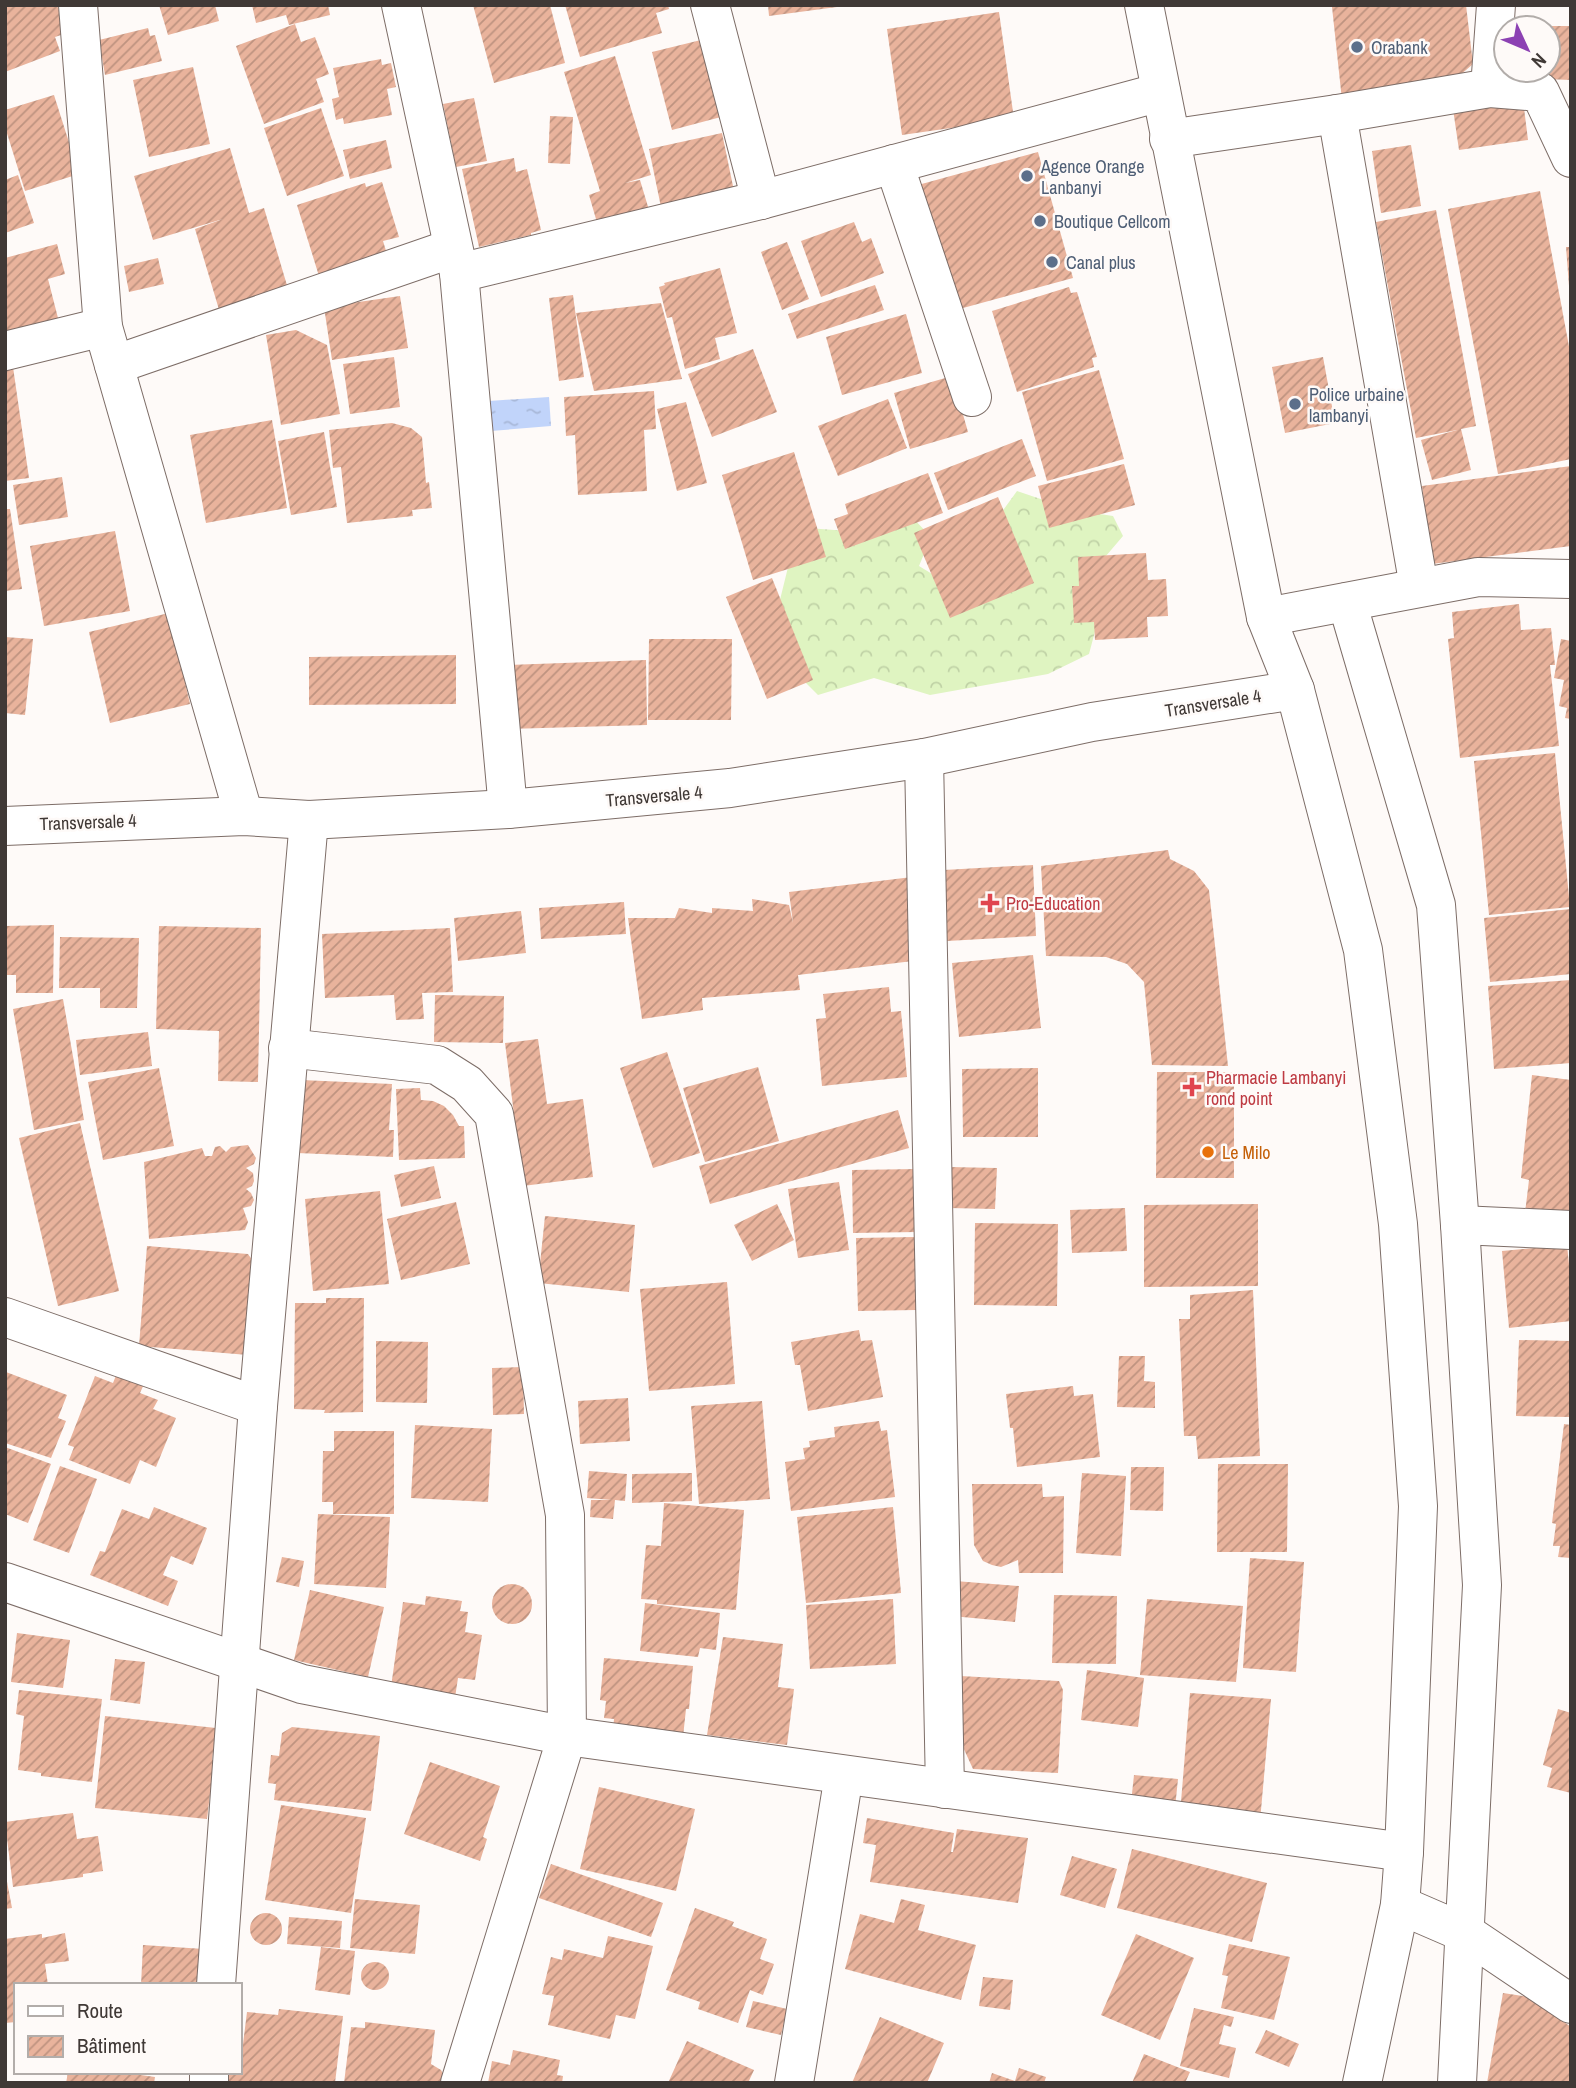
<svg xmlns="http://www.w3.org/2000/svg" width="1576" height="2088" viewBox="0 0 1576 2088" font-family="'Archivo Narrow',sans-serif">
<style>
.forest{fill:url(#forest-crowns)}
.water{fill:url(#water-ripples)}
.building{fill:url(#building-hatch)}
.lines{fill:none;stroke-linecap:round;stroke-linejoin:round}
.minor-casing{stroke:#7d6d67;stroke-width:40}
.major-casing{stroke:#7d6d67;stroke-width:40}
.minor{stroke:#fff;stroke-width:38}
.major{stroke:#fff;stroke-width:38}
.service-dot{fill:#5c6f8a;stroke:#fefaf8;stroke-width:2.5}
.health-dot{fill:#e0444e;stroke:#fefaf8;stroke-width:2.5}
.food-dot{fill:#e8710a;stroke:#fefaf8;stroke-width:2.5}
.labels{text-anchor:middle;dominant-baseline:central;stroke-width:5;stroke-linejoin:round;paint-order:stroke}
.service-label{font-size:18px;fill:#4e5e75;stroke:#fefaf8;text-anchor:start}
.street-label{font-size:18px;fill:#403936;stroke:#fefaf8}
.health-label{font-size:18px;fill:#be3a42;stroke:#fefaf8;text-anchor:start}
.food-label{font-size:18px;fill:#c56008;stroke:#fefaf8;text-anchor:start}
</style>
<defs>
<pattern id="forest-crowns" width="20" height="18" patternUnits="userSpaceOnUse" patternTransform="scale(1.75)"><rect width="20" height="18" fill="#dff4c1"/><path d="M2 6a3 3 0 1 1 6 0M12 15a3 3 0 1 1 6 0" fill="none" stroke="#c0d2a6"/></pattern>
<pattern id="water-ripples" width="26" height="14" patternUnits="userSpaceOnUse" patternTransform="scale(1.75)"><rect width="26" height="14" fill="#c1d4fa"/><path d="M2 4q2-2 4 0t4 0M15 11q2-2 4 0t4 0" fill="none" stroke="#a7b7d7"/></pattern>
<pattern id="building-hatch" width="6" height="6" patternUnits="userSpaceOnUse" patternTransform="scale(1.75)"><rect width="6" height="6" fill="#e9b39c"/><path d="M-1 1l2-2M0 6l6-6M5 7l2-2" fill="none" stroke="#be9380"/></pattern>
</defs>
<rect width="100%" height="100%" fill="#fefaf8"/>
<polygon class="forest" points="1017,491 1073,510 1113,516 1123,536 1094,570 1097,624 1089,654 1048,674 930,695 874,678 818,695 798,675 776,616 792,551 807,528 862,532 912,517 931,537 919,566 970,597 996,520"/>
<polygon class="water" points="549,397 551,426 491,431 489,401"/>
<g class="building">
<polygon points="5,5 57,5 67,33 55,37 60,51 5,72"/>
<polygon points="159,5 215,5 219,21 168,35"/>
<polygon points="252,5 328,5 330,15 289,25 286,15 256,23"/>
<polygon points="473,5 550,5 565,63 494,83"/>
<polygon points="565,5 668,5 669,9 656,13 662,33 580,57"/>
<polygon points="768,5 837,5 837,7 769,16"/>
<polygon points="1345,5 1466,5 1473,64 1444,89 1342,100 1332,7"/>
<polygon points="999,12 1014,119 902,135 887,29"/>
<polygon points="295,24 301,42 315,37 329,74 316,79 324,102 264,124 236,46"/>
<polygon points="1548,26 1571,26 1571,80 1544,79 1545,70 1548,70"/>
<polygon points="148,28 150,36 155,35 162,61 105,75 99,40"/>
<polygon points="701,40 721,117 672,130 652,52"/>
<polygon points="615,56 651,175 625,183 640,180 649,210 598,226 589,195 600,191 564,72"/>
<polygon points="381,59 382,65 391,63 396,87 387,89 392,115 344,124 343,118 336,120 332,99 339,97 333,68"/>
<polygon points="193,67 210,144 149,157 133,80"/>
<polygon points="54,95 79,174 25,191 5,127 5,110"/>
<polygon points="474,98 487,161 456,167 443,104"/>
<polygon points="1523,100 1528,140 1459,150 1453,109"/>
<polygon points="321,108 344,176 287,196 264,128"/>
<polygon points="550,116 573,117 570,164 548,163"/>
<polygon points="722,133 734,191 661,207 649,149"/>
<polygon points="386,140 392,168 350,179 343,150"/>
<polygon points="1411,145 1421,206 1381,213 1372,151"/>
<polygon points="230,148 249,213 264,208 289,292 220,313 195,229 223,219 153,240 134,176"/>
<polygon points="1038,152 1073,278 952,311 918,185"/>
<polygon points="514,158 516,172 527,169 541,230 531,233 531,235 479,247 462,169"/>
<polygon points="18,175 34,223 5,233 5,180"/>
<polygon points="382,182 399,237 383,241 391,267 323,289 297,205 365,183 366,187"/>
<polygon points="1540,191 1571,357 1571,459 1498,474 1448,209"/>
<polygon points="1436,210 1476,426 1461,429 1471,470 1432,480 1421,440 1457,430 1416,438 1376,222"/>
<polygon points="854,222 862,242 871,238 884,273 821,297 801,241"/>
<polygon points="787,242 809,299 782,310 761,252"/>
<polygon points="57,244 65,274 48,279 58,318 5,332 5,258"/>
<polygon points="1566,247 1571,247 1571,286 1569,286"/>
<polygon points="158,258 164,284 129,292 124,266"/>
<polygon points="720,268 737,333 715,338 720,359 685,369 672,317 667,318 659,287 665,285 664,283"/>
<polygon points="875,285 884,310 797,339 788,314"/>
<polygon points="1069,287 1071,293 1077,292 1097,357 1092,358 1094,367 1017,392 992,311"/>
<polygon points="573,295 584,377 559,381 549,298"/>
<polygon points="400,296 408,348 332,360 324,307"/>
<polygon points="661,303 682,379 594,391 576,313"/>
<polygon points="906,314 922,373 842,395 826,337"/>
<polygon points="296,330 327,345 340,414 281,425 266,335"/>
<polygon points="753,349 777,412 712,437 688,374"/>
<polygon points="394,357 400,407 350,414 343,364"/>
<polygon points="1323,357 1335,423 1285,433 1272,367"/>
<polygon points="13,367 29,478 5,481 5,368"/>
<polygon points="1099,370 1124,459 1047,481 1022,392"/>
<polygon points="952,376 968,432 910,449 894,393"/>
<polygon points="654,391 656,429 644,430 647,491 578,495 575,435 566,436 564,397"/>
<polygon points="888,399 907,448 838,476 818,426"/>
<polygon points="686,402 707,483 677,491 657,409"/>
<polygon points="272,420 287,508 206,523 190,435"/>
<polygon points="392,423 411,428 422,437 426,483 429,482 432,508 412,510 413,516 347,523 341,467 333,468 329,430"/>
<polygon points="324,432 337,507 291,515 278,441"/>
<polygon points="1022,439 1036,476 948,510 934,473"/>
<polygon points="794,452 826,557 753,580 722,475"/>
<polygon points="1124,464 1135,505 1049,528 1038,486"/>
<polygon points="1571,466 1571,546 1432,564 1422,486"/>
<polygon points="928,473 943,513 845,549 834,519 848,514 845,504"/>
<polygon points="62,477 68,517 19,525 13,485"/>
<polygon points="998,497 1034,583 950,618 914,533"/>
<polygon points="5,509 10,509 22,589 5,591"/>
<polygon points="115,531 130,611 44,626 30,546"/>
<polygon points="1146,553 1148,580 1166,579 1168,616 1147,617 1148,637 1095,640 1094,622 1074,623 1072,586 1079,586 1078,557"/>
<polygon points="772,578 813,680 767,699 726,597"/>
<polygon points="1519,604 1521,630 1551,628 1555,665 1550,665 1559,746 1460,758 1448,639 1454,638 1452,612"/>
<polygon points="169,613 190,704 110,723 89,632"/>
<polygon points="5,637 33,639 25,715 5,713"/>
<polygon points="649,639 732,639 731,720 648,720"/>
<polygon points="1561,639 1571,641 1571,719 1565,718 1567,708 1559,706 1564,680 1554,678"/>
<polygon points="456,655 456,704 309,705 309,657"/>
<polygon points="646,660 647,725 506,729 505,665"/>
<polygon points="1555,753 1570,907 1489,915 1474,761"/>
<polygon points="1168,850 1170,859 1194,871 1209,890 1228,1066 1152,1065 1144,982 1127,964 1106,957 1046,956 1041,866"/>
<polygon points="1033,865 1036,936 947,941 944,870"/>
<polygon points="912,877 921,960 798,975 800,990 702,998 703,1010 642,1019 628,918 675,918 679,908 712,913 712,908 753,911 752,899 789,905 793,923 789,892"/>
<polygon points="624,902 626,934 541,939 539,908"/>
<polygon points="1571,909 1571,974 1490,982 1484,918"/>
<polygon points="521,911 526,953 458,961 454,918"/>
<polygon points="54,925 53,993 16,993 16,975 5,975 5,926"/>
<polygon points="159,926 261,928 258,1082 218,1081 219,1031 156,1029"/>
<polygon points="450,928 453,992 422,993 424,1019 396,1020 394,995 325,998 322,934"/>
<polygon points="60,937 139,938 137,1008 100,1008 100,988 59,988"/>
<polygon points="1033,955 1041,1028 959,1037 952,963"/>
<polygon points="1571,980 1571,1063 1494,1069 1488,986"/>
<polygon points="889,987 891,1012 901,1011 907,1077 822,1086 816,1019 826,1018 823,994"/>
<polygon points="435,995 504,996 503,1043 434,1042"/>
<polygon points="63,999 84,1120 34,1130 13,1009"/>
<polygon points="148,1032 152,1066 80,1075 76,1040"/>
<polygon points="538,1039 547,1104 583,1099 593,1177 523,1186 505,1043"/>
<polygon points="667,1052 700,1153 653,1168 620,1068"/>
<polygon points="758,1067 779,1141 705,1162 683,1088"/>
<polygon points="159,1068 174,1146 103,1160 88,1082"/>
<polygon points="1038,1068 1038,1137 963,1137 962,1069"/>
<polygon points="1157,1072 1234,1072 1234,1178 1156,1178"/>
<polygon points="1532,1075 1571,1080 1571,1218 1525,1213 1529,1180 1521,1178"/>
<polygon points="301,1080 392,1084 389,1130 394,1130 393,1157 297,1153"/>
<polygon points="420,1088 421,1100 433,1101 444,1106 453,1115 459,1126 464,1126 465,1158 399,1160 396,1089"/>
<polygon points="898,1110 909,1148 710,1204 699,1166"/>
<polygon points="80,1123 119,1291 58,1306 19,1138"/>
<polygon points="248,1145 256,1158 254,1164 246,1168 253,1173 254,1181 252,1186 246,1189 251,1193 254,1200 251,1206 243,1208 248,1222 245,1230 149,1239 144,1162 202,1148 205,1156 212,1156 215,1147 220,1146 226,1152 231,1147"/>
<polygon points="434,1166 441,1198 401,1207 394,1175"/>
<polygon points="950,1167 997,1168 995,1209 948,1208"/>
<polygon points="916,1169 917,1232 853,1233 852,1170"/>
<polygon points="839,1182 849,1250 798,1258 788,1189"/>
<polygon points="380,1191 389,1284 313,1291 305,1199"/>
<polygon points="456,1202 470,1264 401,1280 387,1219"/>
<polygon points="777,1204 794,1240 752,1261 734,1225"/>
<polygon points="1258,1204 1258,1286 1144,1287 1144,1205"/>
<polygon points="1125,1208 1127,1251 1072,1253 1070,1210"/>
<polygon points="545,1216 635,1225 629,1292 538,1283"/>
<polygon points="975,1223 1058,1224 1057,1306 974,1305"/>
<polygon points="915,1237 916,1310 858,1311 856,1238"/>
<polygon points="1567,1245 1571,1283 1571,1321 1509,1328 1502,1251"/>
<polygon points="147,1246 248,1254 255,1264 248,1355 139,1346"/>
<polygon points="727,1282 735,1384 649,1391 640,1289"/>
<polygon points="1253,1290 1260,1456 1198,1459 1196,1436 1184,1436 1179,1319 1190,1319 1190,1295"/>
<polygon points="326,1298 364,1298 363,1412 324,1413 325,1410 294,1409 295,1303 326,1303"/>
<polygon points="859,1330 861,1341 872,1340 883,1397 808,1411 800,1365 795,1365 791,1342"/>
<polygon points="1519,1340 1571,1341 1569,1417 1516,1416"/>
<polygon points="376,1341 428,1342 427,1403 376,1402"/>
<polygon points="1119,1356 1145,1356 1144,1381 1155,1382 1155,1408 1117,1407"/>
<polygon points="523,1367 524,1414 493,1415 492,1368"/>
<polygon points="6,1372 67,1395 58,1418 66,1421 51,1458 5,1443"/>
<polygon points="117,1373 144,1384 140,1393 158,1400 153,1409 176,1418 156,1467 140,1460 130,1484 69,1460 74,1447 68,1445 95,1376 113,1383"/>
<polygon points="1073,1386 1074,1396 1093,1394 1100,1457 1017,1467 1013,1428 1010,1428 1006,1394"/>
<polygon points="628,1398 630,1441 580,1444 578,1401"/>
<polygon points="762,1401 770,1499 699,1504 691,1406"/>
<polygon points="879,1421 881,1431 887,1430 895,1497 791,1511 785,1462 805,1459 803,1448 810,1447 809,1441 835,1437 834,1427"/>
<polygon points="1564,1424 1571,1425 1571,1558 1558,1557 1560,1546 1553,1546 1556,1524 1552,1523"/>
<polygon points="415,1425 492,1429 488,1502 411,1498"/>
<polygon points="334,1431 394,1431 394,1514 333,1514 333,1502 322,1502 323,1451 334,1451"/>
<polygon points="5,1447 51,1464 28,1523 5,1514"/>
<polygon points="1218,1464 1288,1464 1287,1552 1217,1552"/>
<polygon points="60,1466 97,1479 69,1553 33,1540"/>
<polygon points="1131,1467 1164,1467 1163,1511 1130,1510"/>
<polygon points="589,1471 627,1474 625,1501 615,1500 613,1519 590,1517 591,1500 612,1500 587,1498"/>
<polygon points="692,1473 692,1501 632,1503 632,1474"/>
<polygon points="1082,1473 1126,1476 1121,1556 1076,1553"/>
<polygon points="972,1484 1042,1484 1043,1497 1064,1496 1063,1573 1019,1573 1018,1560 1001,1567 992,1565 983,1561 974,1545"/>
<polygon points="664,1503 744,1510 736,1610 657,1604 657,1600 641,1599 646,1545 661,1546"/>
<polygon points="154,1507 207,1528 193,1565 171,1556 163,1575 178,1581 168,1606 90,1575 100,1551 105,1552 122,1509 149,1519"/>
<polygon points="893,1507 901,1593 806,1603 797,1517"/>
<polygon points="318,1514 390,1517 386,1588 314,1584"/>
<polygon points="282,1557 304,1561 299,1587 276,1582"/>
<polygon points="1250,1558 1304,1562 1296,1672 1243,1668"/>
<polygon points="955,1581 1019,1586 1015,1622 952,1616"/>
<circle cx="512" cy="1604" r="20"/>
<polygon points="310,1590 384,1607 368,1677 294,1660"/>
<polygon points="1054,1595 1117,1596 1116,1664 1052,1663"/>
<polygon points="426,1596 462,1601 460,1611 468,1612 465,1632 482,1635 475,1680 458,1678 454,1704 390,1694 403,1602 425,1605"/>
<polygon points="893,1599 896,1664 810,1669 806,1605"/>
<polygon points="1147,1599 1243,1606 1236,1682 1140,1675"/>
<polygon points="645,1603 720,1613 716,1650 700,1648 698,1657 640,1651"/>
<polygon points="17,1633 70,1640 63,1688 11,1682"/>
<polygon points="723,1637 783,1644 778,1687 794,1689 787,1745 707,1735"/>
<polygon points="604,1658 693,1666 689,1709 686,1709 683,1737 613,1730 614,1719 604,1718 606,1701 600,1700"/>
<polygon points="115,1659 145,1662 140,1704 110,1700"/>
<polygon points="1087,1670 1144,1678 1138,1727 1081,1720"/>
<polygon points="960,1676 1059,1681 1063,1690 1058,1773 973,1769 957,1734"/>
<polygon points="19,1690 102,1699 92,1782 41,1776 41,1773 18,1770 24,1716 16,1714"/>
<polygon points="1190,1693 1271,1699 1260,1821 1180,1814"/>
<polygon points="1558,1709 1571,1713 1571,1793 1547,1787 1552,1768 1543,1765"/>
<polygon points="105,1716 216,1728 212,1760 220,1761 216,1795 210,1794 207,1819 95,1808"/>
<polygon points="292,1727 380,1736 371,1811 274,1800 276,1784 268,1783 271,1755 279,1756 282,1733"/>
<polygon points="430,1762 500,1786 483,1837 487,1839 480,1861 404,1834"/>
<polygon points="1134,1775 1178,1779 1175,1808 1131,1803"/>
<polygon points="599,1787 695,1809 676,1891 580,1869"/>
<polygon points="281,1805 366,1818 351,1913 265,1900"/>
<polygon points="73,1813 77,1839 98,1836 103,1871 83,1874 83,1877 13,1887 5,1822"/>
<polygon points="867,1818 954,1833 951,1852 953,1852 957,1829 1028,1838 1018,1903 870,1882 876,1845 863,1843"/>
<polygon points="1132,1849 1267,1883 1252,1942 1117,1908"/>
<polygon points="1072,1856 1117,1869 1105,1908 1060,1895"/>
<polygon points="551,1864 663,1903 651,1937 539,1898"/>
<polygon points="5,1871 12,1908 5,1909"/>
<polygon points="355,1899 420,1905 415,1954 350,1948"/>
<polygon points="901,1899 925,1905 918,1930 976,1945 961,2000 845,1969 860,1914 894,1923"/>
<polygon points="695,1908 734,1922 732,1926 767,1939 760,1959 774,1964 763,1995 750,1990 738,2023 698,2009 700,2002 666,1990"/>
<circle cx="266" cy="1929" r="16"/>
<polygon points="289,1917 342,1921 340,1948 287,1944"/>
<polygon points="65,1933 69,1961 45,1964 48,1985 16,1985 16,2022 5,2023 5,1939 42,1934 42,1938"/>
<polygon points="1136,1934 1194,1958 1160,2040 1101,2015"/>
<polygon points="608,1936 653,1946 635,2019 616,2015 610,2039 548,2025 554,1996 542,1994 551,1957 562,1960 564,1949 603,1958"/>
<polygon points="1229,1944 1290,1957 1274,2020 1221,2008 1228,1976 1222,1975"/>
<polygon points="143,1945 204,1949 201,1985 141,1985"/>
<polygon points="321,1947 355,1951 350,1995 315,1990"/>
<circle cx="375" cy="1976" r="14"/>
<polygon points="983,1977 1013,1980 1010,2010 979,2006"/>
<polygon points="1503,1993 1530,1997 1571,2027 1571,2083 1487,2083"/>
<polygon points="753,2001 787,2009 781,2035 746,2027"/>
<polygon points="1194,2008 1234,2017 1231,2027 1224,2025 1219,2044 1236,2048 1229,2078 1180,2066"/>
<polygon points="279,2009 343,2016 335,2083 228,2083 229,2072 240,2072 240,2051 242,2052 247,2012 278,2015"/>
<polygon points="880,2017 944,2043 927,2083 852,2083"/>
<polygon points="365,2022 435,2030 431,2064 441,2070 448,2083 344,2083 351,2027 365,2028"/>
<polygon points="1266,2030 1299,2044 1289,2067 1255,2053"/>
<polygon points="687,2041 754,2070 748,2083 668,2083"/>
<polygon points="513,2050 560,2060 557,2075 563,2076 562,2083 488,2083 492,2061 510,2065"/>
<polygon points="1144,2054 1190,2072 1185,2083 1132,2083"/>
<polygon points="1019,2068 1046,2077 1044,2083 989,2083 992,2073 1015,2081"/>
<polygon points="68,2072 119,2072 155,2077 154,2083 66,2083"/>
</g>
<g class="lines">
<defs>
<g id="minor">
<polyline points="78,5 103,327 244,816"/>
<polyline points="401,5 459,273 508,809"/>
<polyline points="710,5 761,200"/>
<polyline points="1490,88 1496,5"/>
<polyline points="1337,114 1419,587"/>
<polyline points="1169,139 1337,114 1490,88 1540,92 1571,158"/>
<polyline points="894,164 972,397"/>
<polyline points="459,273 761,200 1161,92"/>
<polyline points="5,351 103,327"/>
<polyline points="114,365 453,248"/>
<polyline points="1347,602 1436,905 1460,1225 1482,1585 1457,2083"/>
<polyline points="1266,617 1478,577 1571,579"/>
<polyline points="924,758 945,1789"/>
<polyline points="288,1048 437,1065 467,1084 494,1114 565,1515 567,1736 460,2083"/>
<polyline points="1460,1225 1571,1230"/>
<polyline points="5,1317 258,1406"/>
<polyline points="5,1582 302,1684 567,1736 1404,1852"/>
<polyline points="1400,1905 1467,1934 1571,2004"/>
<polyline points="216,1985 258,1406 309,820"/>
<polyline points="209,2083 209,2072"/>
<polyline points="794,2083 844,1775"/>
</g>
<g id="major">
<polyline points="1144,5 1266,617 1295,690 1363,950 1398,1224 1418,1506 1404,1852 1400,1905 1362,2083"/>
<polyline points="5,826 244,816 309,820 508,809 730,788 924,758 1092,722 1295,690"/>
</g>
</defs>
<use href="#minor" class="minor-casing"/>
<use href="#major" class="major-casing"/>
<use href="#minor" class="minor"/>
<use href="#major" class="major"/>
</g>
<g class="service-dot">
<circle cx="1357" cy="47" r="7"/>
<circle cx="1027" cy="176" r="7"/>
<circle cx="1040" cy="221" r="7"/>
<circle cx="1052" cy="262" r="7"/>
<circle cx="1295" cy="404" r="7"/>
</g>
<g class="health-dot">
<path d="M986.5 892.5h7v7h7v7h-7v7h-7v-7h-7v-7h7z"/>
<path d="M1188.5 1076.5h7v7h7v7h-7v7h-7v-7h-7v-7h7z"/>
</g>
<circle class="food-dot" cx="1208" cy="1152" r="7"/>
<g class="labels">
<g class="service-label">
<text x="1371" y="47">Orabank</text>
<text x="1041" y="166">Agence Orange<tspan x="1041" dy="21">Lanbanyi</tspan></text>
<text x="1054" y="221">Boutique Cellcom</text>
<text x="1066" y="262">Canal plus</text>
<text x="1309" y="394">Police urbaine<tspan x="1309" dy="21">lambanyi</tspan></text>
</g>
<g class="street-label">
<text transform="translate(1213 703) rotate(-9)">Transversale 4</text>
<text transform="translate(654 796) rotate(-5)">Transversale 4</text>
<text transform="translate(88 822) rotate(-2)">Transversale 4</text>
</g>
<g class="health-label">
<text x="1006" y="903">Pro-Education</text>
<text x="1206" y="1077">Pharmacie Lambanyi<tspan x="1206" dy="21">rond point</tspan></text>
</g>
<g class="food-label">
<text x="1222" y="1152">Le Milo</text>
</g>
</g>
<rect width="1576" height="2088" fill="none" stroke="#403936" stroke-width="14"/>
<rect x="14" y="1983" width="228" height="91" fill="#fefaf8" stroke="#b2adaa" stroke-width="2"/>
<rect x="28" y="2006" width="35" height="10" fill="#ffffff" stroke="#b2adaa" stroke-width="2"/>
<text x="77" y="2018" font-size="21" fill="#403936">Route</text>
<rect x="28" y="2036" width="35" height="21" fill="url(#building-hatch)" stroke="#b2adaa" stroke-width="2"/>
<text x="77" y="2053" font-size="21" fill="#403936">Bâtiment</text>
<g transform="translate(1527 49) rotate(134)"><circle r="33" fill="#fefaf8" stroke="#b2adaa" stroke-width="2"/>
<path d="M0-5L12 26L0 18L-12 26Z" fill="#8c41b3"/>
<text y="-10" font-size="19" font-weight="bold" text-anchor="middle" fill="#403936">N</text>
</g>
</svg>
